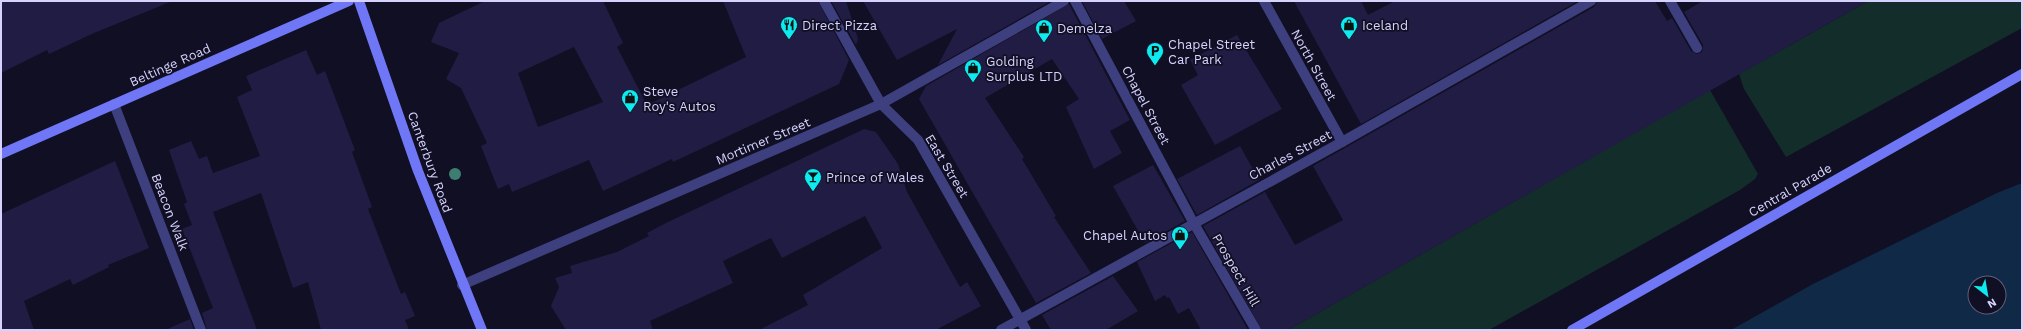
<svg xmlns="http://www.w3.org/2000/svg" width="2023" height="331" viewBox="0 0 2023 331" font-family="'Work Sans',sans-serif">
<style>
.green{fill:#132d2a}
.water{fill:#102946;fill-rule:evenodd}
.building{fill:#211c43;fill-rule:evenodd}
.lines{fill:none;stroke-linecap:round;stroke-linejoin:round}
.lane{stroke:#3d3f7f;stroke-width:10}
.street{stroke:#3d3f7f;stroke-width:10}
.secondary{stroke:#7077f7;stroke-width:10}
.tree{fill:#3e7e72}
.labels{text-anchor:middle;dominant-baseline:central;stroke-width:3.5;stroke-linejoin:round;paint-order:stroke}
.poi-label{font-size:13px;fill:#d5d3fd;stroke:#110f23;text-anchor:start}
.street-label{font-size:13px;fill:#d5d3fd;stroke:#110f23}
</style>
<rect width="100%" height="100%" fill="#110f23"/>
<g class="green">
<polygon points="1868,1 2022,1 2022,28 1786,157 1744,89 1739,74"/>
<polygon points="1710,90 1758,174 1755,179 1740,190 1489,330 1288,330"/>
</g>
<path class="water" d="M2022,183V330H1731L1813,284L1997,193ZM1975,283H1999V307H1975Z"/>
<g class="building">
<polygon points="1,1 169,1 170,2 94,33 49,54 47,50 1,73"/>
<path d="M485,1H603L623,43L617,47L647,105L746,57L723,1H818L849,60L839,84L673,162L672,159L603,191L589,160L512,192L509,184L498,189L481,146L487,143L461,88L446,79L459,53L431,42L439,23ZM574,47L603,102L538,127L518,73Z"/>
<polygon points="831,1 846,1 858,39 856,45"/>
<polygon points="863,1 1051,1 938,65 957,29 897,60"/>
<polygon points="1082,1 1124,1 1136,21 1102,39"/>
<polygon points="1294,1 1361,1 1368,15 1395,1 1578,1 1361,124"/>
<polygon points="1597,1 1655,1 1667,21 1672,18 1691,51 1697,54 1702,52 1703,45 1684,12 1703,1 1868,1 1288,330 1262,330 1203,226 1265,192 1295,245 1343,220 1313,166 1594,7"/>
<polygon points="1069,4 1130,120 1110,131 1122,153 1094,169 1066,107 1079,99 1052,59 985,98 1024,157 1022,159 1056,216 1054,217 1091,273 1036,303 919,99 926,86"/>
<polygon points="1237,35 1282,109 1215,145 1181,85 1198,75 1190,60"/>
<polygon points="306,50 317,75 325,71 355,150 352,152 372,207 368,209 401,294 405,292 415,316 405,320 409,330 321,330 308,282 293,288 261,193 213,212 257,330 207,330 202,313 213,308 182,229 192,225 184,204 187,202 169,150 191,141 199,159 207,156 213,173 260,156 237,97 252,90 246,76"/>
<polygon points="864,129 876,132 898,164 907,192 960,287 967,282 981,306 936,330 759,330 808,305 803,295 882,248 865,216 782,258 771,238 723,261 733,283 650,321 653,330 566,330 551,306 559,287 555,278 572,273 570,266 617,252 649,236 647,233 666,223"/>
<polygon points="1240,146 1259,180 1197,215 1177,179"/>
<polygon points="115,161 149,248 108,265 109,267 73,285 70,279 24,301 34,330 1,330 1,214"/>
<polygon points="1153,165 1185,221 1145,243 1113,186"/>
<polygon points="1192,232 1248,330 1201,330 1189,308 1178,314 1169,297 1167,298 1165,295 1155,301 1137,262"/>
<polygon points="1113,276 1138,311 1106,330 1051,330 1042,315"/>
<polygon points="190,319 194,330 165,330"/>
</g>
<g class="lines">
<polyline class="lane" points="1670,1 1697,48"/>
<g class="street">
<polyline points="824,1 881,104 918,140 1026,330"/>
<polyline points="1075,1 1193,222 1256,330"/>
<polyline points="1264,1 1342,142"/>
<polyline points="114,104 201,330"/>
<polyline points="462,285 881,104 1064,1"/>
<polyline points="1001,330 1342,142 1591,1"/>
</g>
<g class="secondary">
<polyline points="359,1 418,171 482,330"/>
<polyline points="1,154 349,1"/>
<polyline points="1572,330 2022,74"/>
</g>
</g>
<circle class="tree" cx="455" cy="174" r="6"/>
<defs>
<symbol id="restaurant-pin" viewBox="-11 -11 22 30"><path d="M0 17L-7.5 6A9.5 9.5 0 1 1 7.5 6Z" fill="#0deaf0" stroke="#110f23"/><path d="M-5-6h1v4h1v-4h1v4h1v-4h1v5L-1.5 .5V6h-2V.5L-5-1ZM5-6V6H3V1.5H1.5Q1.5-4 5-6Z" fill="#111"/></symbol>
<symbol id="shop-pin" viewBox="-11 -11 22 30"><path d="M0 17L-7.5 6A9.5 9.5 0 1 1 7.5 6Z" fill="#0deaf0" stroke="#110f23"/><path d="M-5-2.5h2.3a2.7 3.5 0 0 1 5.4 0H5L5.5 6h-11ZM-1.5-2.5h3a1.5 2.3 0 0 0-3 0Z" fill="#111"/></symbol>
<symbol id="parking-pin" viewBox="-11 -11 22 30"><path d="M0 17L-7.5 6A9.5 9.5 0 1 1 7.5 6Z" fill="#0deaf0" stroke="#110f23"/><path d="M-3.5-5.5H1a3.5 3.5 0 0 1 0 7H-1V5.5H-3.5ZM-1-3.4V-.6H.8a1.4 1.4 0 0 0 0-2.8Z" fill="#111"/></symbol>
<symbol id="bar-pin" viewBox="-11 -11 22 30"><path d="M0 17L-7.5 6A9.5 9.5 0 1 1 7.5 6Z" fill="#0deaf0" stroke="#110f23"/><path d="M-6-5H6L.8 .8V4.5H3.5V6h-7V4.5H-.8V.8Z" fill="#111"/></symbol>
</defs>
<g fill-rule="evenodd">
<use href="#restaurant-pin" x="779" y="15" width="20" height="27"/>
<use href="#shop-pin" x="1339" y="15" width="20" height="27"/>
<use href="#shop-pin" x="1034" y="18" width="20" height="27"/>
<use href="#parking-pin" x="1145" y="41" width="20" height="27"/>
<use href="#shop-pin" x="963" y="58" width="20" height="27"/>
<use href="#shop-pin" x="620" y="88" width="20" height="27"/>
<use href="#bar-pin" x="803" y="167" width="20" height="27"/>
<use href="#shop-pin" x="1170" y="225" width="20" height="27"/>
</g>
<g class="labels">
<g class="poi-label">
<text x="802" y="25">Direct Pizza</text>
<text x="1362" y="25">Iceland</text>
<text x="1057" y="28">Demelza</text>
<text x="1168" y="44">Chapel Street<tspan x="1168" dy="15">Car Park</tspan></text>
<text x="986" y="61">Golding<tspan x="986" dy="15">Surplus LTD</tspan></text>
<text x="643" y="91">Steve<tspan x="643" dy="15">Roy's Autos</tspan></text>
<text x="826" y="177">Prince of Wales</text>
<text x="1167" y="235" text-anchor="end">Chapel Autos</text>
</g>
<g class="street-label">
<text transform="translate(170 65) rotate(-24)">Beltinge Road</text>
<text transform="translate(1314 65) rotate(61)">North Street</text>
<text transform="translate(1146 105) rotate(62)">Chapel Street</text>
<text transform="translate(763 141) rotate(-23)">Mortimer Street</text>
<text transform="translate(1290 155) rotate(-28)">Charles Street</text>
<text transform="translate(430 162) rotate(70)">Canterbury Road</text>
<text transform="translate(947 166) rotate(59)">East Street</text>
<text transform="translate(1790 190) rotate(-30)">Central Parade</text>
<text transform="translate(170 212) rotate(69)">Beacon Walk</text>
<text transform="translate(1236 270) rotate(60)">Prospect Hill</text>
</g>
</g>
<rect width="2023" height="331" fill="none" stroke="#d5d3fd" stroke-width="4"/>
<g transform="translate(1987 295) rotate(149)"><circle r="19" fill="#110f23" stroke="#5f5d7a"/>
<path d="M0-3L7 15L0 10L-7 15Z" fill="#0deaf0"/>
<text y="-6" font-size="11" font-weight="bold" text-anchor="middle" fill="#d5d3fd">N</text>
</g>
</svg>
